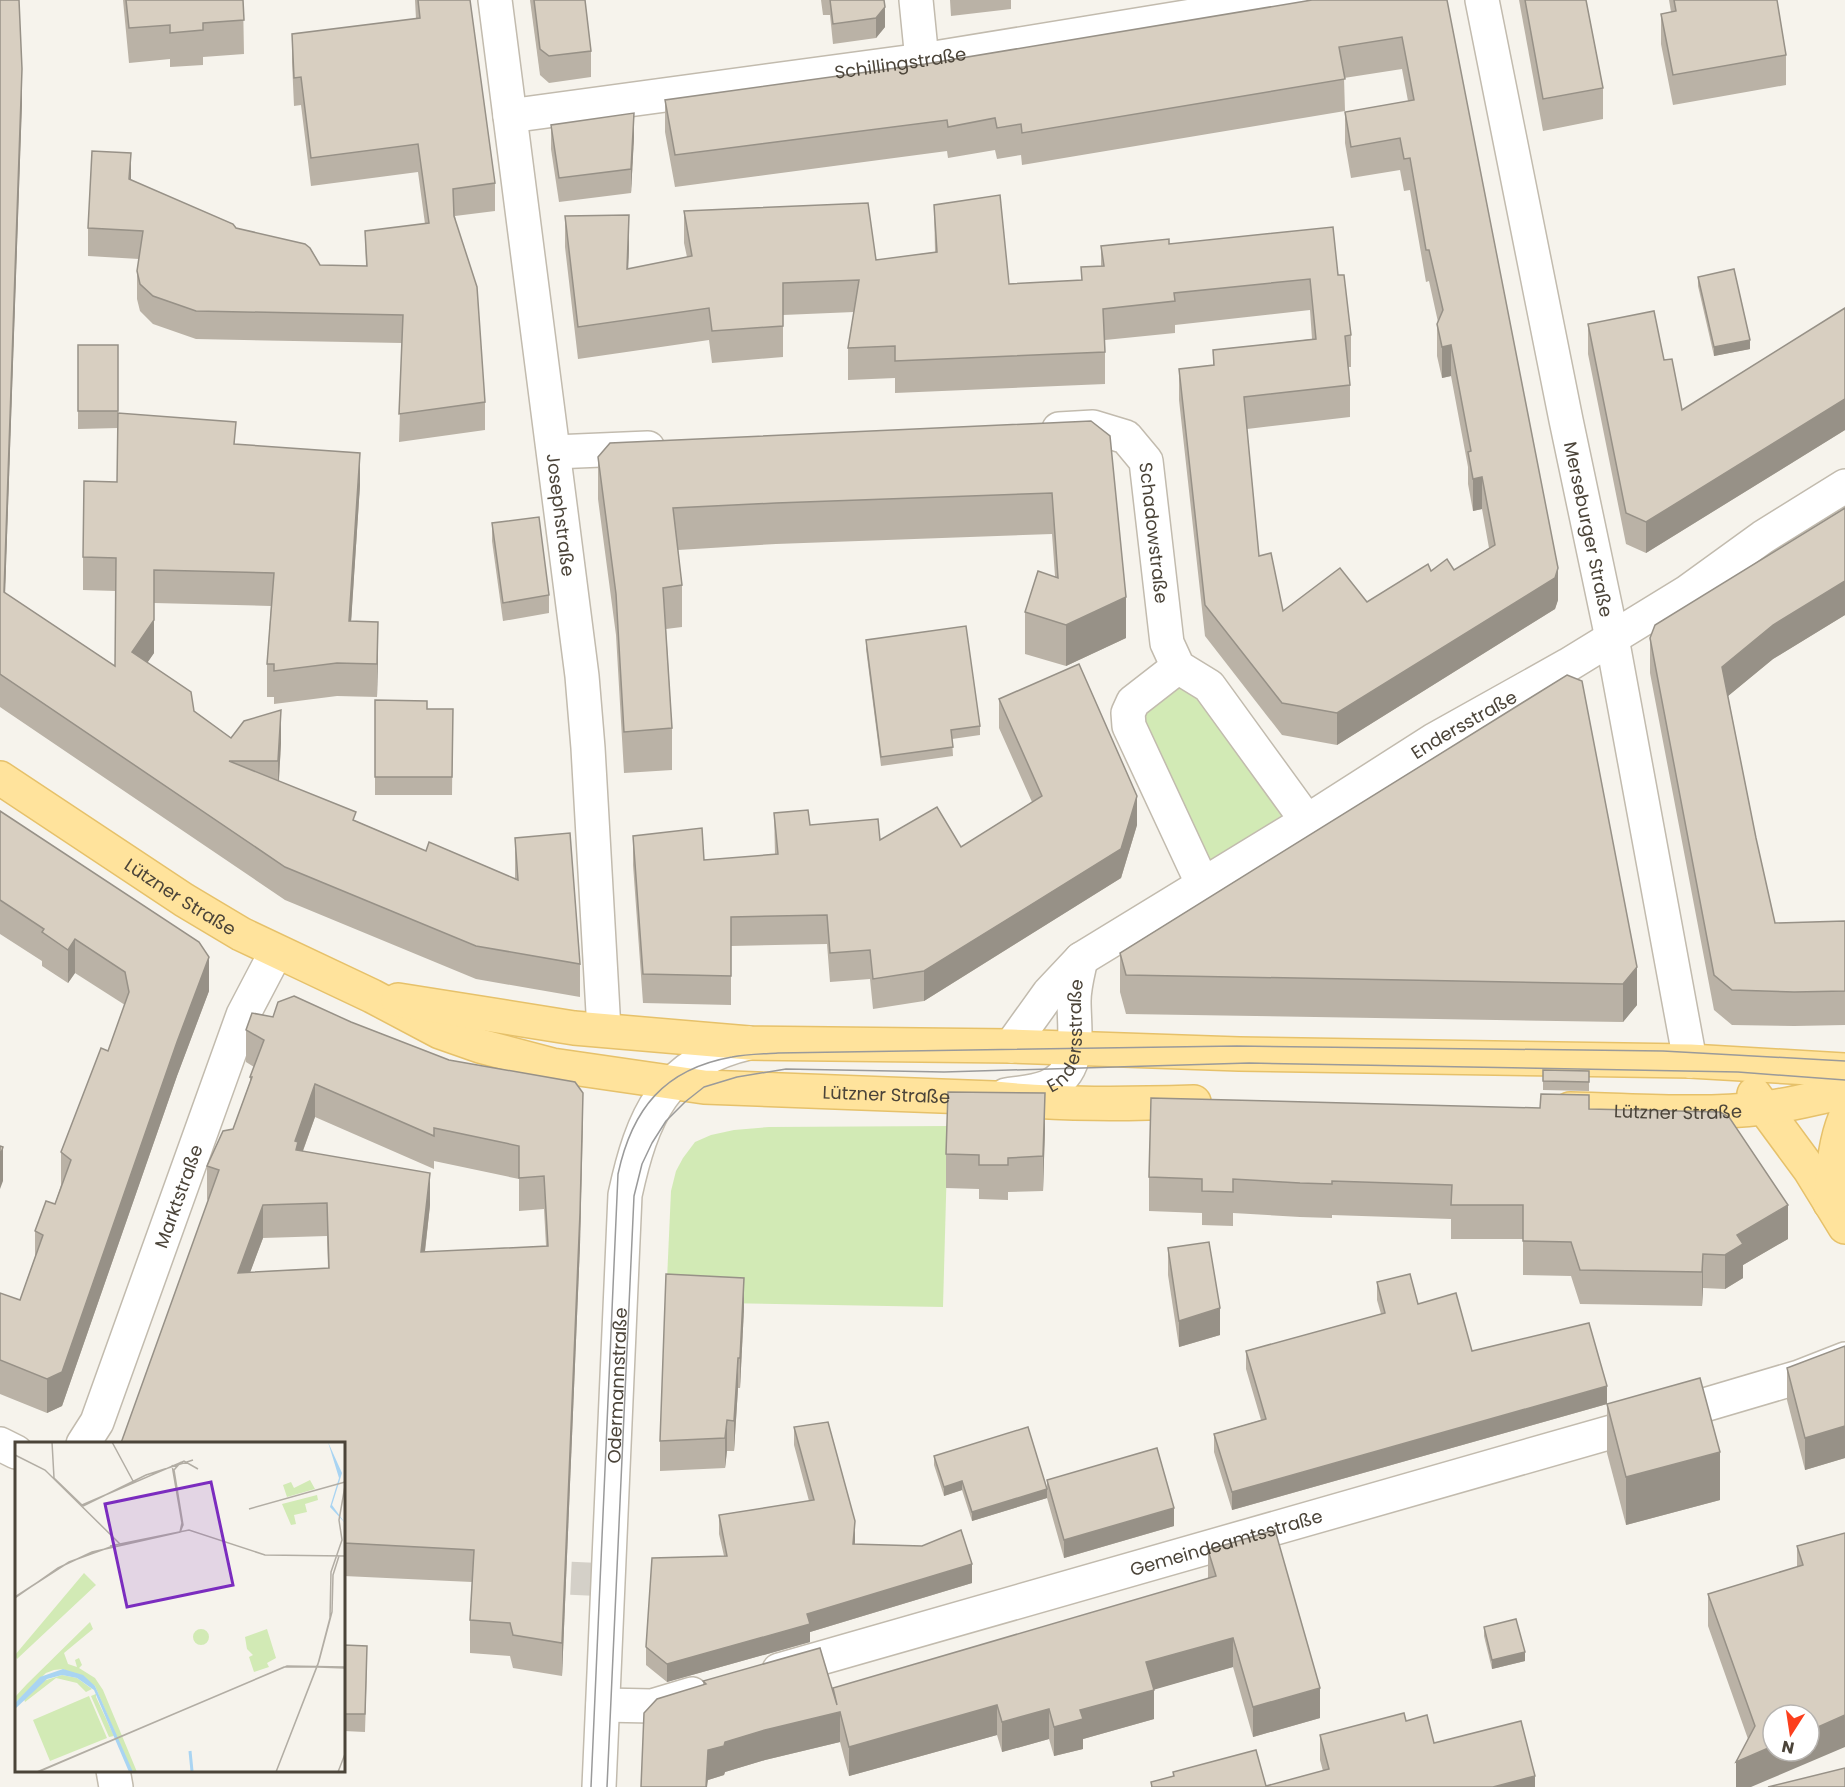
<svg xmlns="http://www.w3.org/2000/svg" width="1845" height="1787" viewBox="0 0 1845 1787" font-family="Poppins,sans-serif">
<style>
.green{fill:#d2eab5}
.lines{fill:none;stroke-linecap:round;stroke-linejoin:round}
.minor-tunnel{stroke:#d4d0c8;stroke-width:33;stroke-dasharray:33 16;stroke-linecap:butt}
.minor-casing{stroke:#c2bbae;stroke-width:36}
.major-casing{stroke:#e6c16a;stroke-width:36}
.minor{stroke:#fff;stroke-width:33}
.major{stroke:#ffe39c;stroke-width:33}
.tram{stroke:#9a9a9a;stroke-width:1.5}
.wall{fill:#bab2a6;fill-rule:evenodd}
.shaded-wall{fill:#979187}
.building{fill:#d8cfc1;stroke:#979187;stroke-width:1.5;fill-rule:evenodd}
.labels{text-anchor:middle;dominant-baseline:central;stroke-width:4.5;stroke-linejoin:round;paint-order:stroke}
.street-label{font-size:18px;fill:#4b4439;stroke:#fff}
.inset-river{fill:none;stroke:#a9d4f2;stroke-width:3}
.inset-road{fill:none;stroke:#b2ada4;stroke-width:1.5}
.view{fill:#7b2cbf;fill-opacity:0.15;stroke:#7b2cbf;stroke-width:3}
.inset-edge{fill:none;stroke:#4b4439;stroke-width:3}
</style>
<rect width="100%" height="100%" fill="#f6f3ec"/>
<g class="green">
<polygon points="1178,667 1307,821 1203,885 1133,702"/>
<polygon points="948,1126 943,1307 666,1302 671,1191 676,1171 683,1158 695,1142 711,1135 734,1130 769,1127"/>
</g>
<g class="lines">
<polyline class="minor-tunnel" points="522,1576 609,1580"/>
<defs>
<g id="minor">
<path id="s1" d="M495,0L582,676L588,748L604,1030"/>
<polyline points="916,0 922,60"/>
<path id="s2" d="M1482,0L1566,420L1612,638L1690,1061"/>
<path id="s3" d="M510,116L922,60L1290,0"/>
<path id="s4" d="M1059,429L1093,427L1126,437L1146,461L1167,643L1178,667L1209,686L1307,821"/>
<polyline points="554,452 648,448"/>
<polyline points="1178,667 1133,702 1128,713 1129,726 1203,885"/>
<path id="s5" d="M1011,1046L1049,993L1081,959L1307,821L1434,740L1568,665L1687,592L1763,537L1845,486"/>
<path id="s6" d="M1006,1095C1019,1093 1035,1092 1047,1087C1083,1072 1074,1032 1074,1001C1074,987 1078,973 1081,959"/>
<polyline points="0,1444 16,1452"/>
<path id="s7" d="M83,1444L97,1422L243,1015L276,952"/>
<path id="s8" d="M779,1670L1657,1419L1799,1377L1845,1359"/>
<polyline points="603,1705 652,1706 692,1694"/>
<polyline points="113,1770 116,1787"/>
<path id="s9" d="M599,1787L625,1195C642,1117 664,1062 749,1043"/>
</g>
<g id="major">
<path id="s10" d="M0,778L184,900L241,934L372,996L440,1032L480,1046L552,1065L704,1087L994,1098C1061,1105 1127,1104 1194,1102"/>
<polyline points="398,1000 574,1028 749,1043 1011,1046 1239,1054 1690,1061 1845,1070"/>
<polyline points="1754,1094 1810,1170 1845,1227"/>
<path id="s11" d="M1570,1109C1634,1110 1700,1116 1764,1108C1791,1105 1818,1097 1845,1092"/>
<path d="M1830,1203C1833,1174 1834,1145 1845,1118"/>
</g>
</defs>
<use href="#minor" class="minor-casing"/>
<use href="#major" class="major-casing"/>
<use href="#minor" class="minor"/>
<use href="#major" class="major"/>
<g class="tram">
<path d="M591,1787L618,1174C632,1109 664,1069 732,1057C747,1054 763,1054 778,1053L1237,1046L1663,1051L1845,1061"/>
<polyline points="607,1787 634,1196 642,1164 652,1143 666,1121 685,1102 704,1087 737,1077 786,1069 944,1072 1249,1063 1738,1072 1845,1080"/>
</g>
</g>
<g class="wall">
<polygon points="0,0 22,102 5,593 115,666 116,591 83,590 83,557 117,482 118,428 78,429 78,345 118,345 118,413 236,444 360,485 351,621 378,655 377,697 337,696 274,704 274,697 267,697 267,664 271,606 154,603 154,653 147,663 194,711 231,738 281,743 279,781 356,821 426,851 515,879 515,838 580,964 580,997 476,979 285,900 0,707"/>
<polygon points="123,0 243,0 244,54 203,57 203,65 170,67 170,59 129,63"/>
<polygon points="415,0 470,0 495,183 495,211 455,216 485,402 485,430 399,442 402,343 196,339 153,324 140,311 137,299 137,271 139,259 88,256 88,228 131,180 236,228 320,265 366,266 365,231 425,224 418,172 311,186 301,105 294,106 292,62 292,34 416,19"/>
<polygon points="530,0 585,0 591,51 591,77 549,83 540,75"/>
<polygon points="821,0 884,0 885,27 876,38 833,44 830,15 823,15"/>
<polygon points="950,0 1011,0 1011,9 951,16"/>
<polygon points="1447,0 1558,600 1555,609 1337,745 1282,735 1205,636 1179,400 1179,369 1213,365 1213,350 1312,339 1310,310 1175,325 1175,333 1105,340 1105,384 895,393 895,378 848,380 848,348 854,312 783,315 783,357 712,363 709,340 578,359 565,247 565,216 629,246 628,269 687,257 684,243 684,211 876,260 935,252 934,205 1009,284 1081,280 1101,266 1101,246 1169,244 1338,275 1351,335 1351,367 1348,367 1350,385 1350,417 1247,429 1259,556 1283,611 1367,602 1431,571 1454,570 1489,548 1482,509 1473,511 1468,484 1468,467 1451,376 1442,378 1437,356 1437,324 1438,322 1429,281 1426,282 1410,190 1404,191 1400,170 1351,178 1345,143 1345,112 1408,101 1402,69 1344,78 1345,111 1022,165 1021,155 997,159 995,150 948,158 947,151 675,187 665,132 665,100"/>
<polygon points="1519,0 1586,0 1603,88 1603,119 1543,131"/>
<polygon points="1669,0 1777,0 1786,55 1786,85 1673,105 1661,44 1661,14 1671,12"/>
<polygon points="551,125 634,137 631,193 559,202 551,149"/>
<polygon points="1698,277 1750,349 1714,356 1698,286"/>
<polygon points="1845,308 1845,430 1646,553 1626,544 1588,354 1588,324 1664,360 1682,410"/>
<polygon points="1091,421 1126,638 1066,666 1025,654 1025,612 1055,576 1052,534 776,544 678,550 682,585 682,627 666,629 672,728 672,770 624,773 616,635 598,499 598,457"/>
<polygon points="1845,508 1845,615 1773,659 1728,696 1756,838 1775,923 1845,921 1845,1025 1794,1026 1732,1025 1714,1010 1650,673 1650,638"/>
<polygon points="492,523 549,595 549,613 503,621 492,541"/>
<polygon points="866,640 980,726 980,735 952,739 953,756 881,766 866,649"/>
<polygon points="1567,675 1637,1005 1623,1022 1126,1014 1120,992 1120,953"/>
<polygon points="999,699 1137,825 1121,878 924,1001 873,1009 870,979 830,982 827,944 731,946 731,1005 643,1003 633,865 633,836 704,860 775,855 774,813 810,825 880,840 961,847 1032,802 999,728"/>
<polygon points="375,700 427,709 453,709 452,795 375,795"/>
<polygon points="0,811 209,991 177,1076 62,1406 47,1413 0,1394 0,1293 20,1300 35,1257 35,1231 55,1204 61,1185 61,1152 108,1051 125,1005 75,973 68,983 42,966 42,961 0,934"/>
<path d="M246,1030L583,1125L580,1245L562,1676L513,1668L510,1656L470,1653V1620L472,1582L344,1576V1443L207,1199V1166L233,1129L250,1082V1077L254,1067L246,1062ZM315,1117L434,1169V1161L519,1179V1211L544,1209L546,1246L425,1252L430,1205L303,1151ZM327,1236L328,1268L250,1272L263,1238Z"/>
<polygon points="1543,1070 1589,1071 1589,1091 1543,1090"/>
<polygon points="1589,1109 1788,1239 1743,1265 1743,1278 1725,1289 1703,1288 1702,1306 1580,1304 1571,1276 1523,1275 1523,1239 1451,1239 1451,1219 1332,1215 1332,1218 1300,1217 1233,1213 1233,1226 1202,1225 1202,1213 1149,1211 1149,1177"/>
<polygon points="1045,1127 1043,1191 1008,1192 1008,1200 979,1199 979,1189 946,1188 946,1154"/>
<polygon points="1168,1248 1220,1335 1179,1347 1168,1275"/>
<polygon points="1377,1282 1418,1304 1472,1351 1607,1404 1232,1510 1214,1452 1214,1434 1261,1420 1246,1369 1246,1351 1381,1314 1377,1300"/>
<polygon points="744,1308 740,1388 738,1388 734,1451 727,1451 725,1468 660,1471 660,1441"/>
<polygon points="1845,1346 1845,1458 1805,1470 1787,1400 1787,1368"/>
<polygon points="1607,1404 1720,1500 1626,1525 1607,1453"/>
<polygon points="794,1427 855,1540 855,1544 972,1583 810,1632 810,1642 667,1682 646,1665 646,1647 724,1556 719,1534 719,1515 809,1501 794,1445"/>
<polygon points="934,1456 1047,1489 1047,1480 1174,1526 1064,1558 1047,1498 972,1521 962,1490 944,1496 934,1465"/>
<polygon points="1845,1533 1736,1787 1748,1739 1708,1626 1708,1594 1797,1567 1797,1546"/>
<polygon points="1208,1550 1320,1718 1253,1737 1233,1667 1154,1689 1154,1719 1083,1739 1083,1749 1054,1756 1049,1739 1002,1752 997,1735 849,1776 840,1742 765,1760 725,1772 724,1775 708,1780 703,1681 833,1690 1208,1579"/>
<polygon points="1484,1627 1525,1661 1492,1669 1484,1636"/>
<polygon points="344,1645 367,1664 365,1732 344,1731"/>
<polygon points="1406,1721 1434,1743 1535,1787 1151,1787 1151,1782 1173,1776 1173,1772 1266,1786 1323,1771 1320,1760 1320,1735"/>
</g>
<g class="shaded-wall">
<polygon points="885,7 885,27 876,38 876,18"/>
<polygon points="22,69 22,102 4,625 4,592"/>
<polygon points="634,113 634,137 631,193 631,169"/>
<polygon points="131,153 131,181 129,179"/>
<polygon points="629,215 629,246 627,301 627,269"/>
<polygon points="1750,340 1750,349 1714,356 1714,347"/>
<polygon points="1451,345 1451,376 1442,378 1442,347"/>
<polygon points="1845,399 1845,430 1646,553 1646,522"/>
<polygon points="360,453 360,485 349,654 349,621"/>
<polygon points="1482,477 1482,509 1473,511 1473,479"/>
<polygon points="1558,568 1558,600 1555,609 1337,745 1337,713"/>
<polygon points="154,570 154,653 132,685 132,652"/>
<polygon points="1845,581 1845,615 1773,659 1722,701 1722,667 1773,625"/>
<polygon points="1126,597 1126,638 1066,666 1066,625"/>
<polygon points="378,622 378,655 377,697 377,664"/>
<polygon points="281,710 281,743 278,794 278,761"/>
<polygon points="1137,796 1137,825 1121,878 924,1001 924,971"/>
<polygon points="75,939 75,973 68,983 68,950"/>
<polygon points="209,957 209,991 177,1076 62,1406 47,1413 47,1379"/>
<polygon points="1637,967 1637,1005 1623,1022 1623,984"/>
<polygon points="315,1084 315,1117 298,1164 295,1141"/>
<polygon points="583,1093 580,1245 562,1676 562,1643"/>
<polygon points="1045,1093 1045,1127 1043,1191 1043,1156"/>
<polygon points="3,1147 3,1181 0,1189 0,1156"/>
<polygon points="430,1173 430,1205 421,1285 421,1252"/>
<polygon points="263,1205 263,1238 238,1305 238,1273"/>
<polygon points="1788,1205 1788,1239 1743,1265 1743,1278 1725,1289 1725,1255 1737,1235"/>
<polygon points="1703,1254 1703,1288 1702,1306 1702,1272"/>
<polygon points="744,1278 744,1308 740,1388 740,1358"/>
<polygon points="1220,1308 1220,1335 1179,1347 1179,1321"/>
<polygon points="738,1358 738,1388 734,1451 734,1421"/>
<polygon points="1607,1386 1607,1404 1232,1510 1232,1492"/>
<polygon points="727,1420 727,1451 725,1468 725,1438"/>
<polygon points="1845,1426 1845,1458 1805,1470 1805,1438"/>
<polygon points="1720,1452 1720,1500 1626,1525 1626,1477"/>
<polygon points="962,1481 962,1490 944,1496 944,1487"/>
<polygon points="1047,1489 1047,1498 972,1521 972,1512"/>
<polygon points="1174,1508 1174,1526 1064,1558 1064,1540"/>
<polygon points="855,1521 855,1540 853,1563 853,1544"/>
<polygon points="972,1564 972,1583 810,1632 810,1642 667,1682 667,1664 807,1614"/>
<polygon points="1233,1638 1233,1667 1146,1692 1146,1662"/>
<polygon points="1525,1652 1525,1661 1492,1669 1492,1660"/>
<polygon points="1320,1688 1320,1718 1253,1737 1253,1707"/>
<polygon points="1154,1690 1154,1719 1083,1739 1083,1749 1054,1756 1054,1727 1080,1710"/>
<polygon points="997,1705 997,1735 849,1776 849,1747"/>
<polygon points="1049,1709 1049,1739 1002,1752 1002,1722"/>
<polygon points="840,1712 840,1742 765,1760 725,1772 724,1775 708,1780 707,1787 706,1787 708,1750 725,1742 765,1730"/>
<polygon points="1845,1715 1845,1747 1751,1787 1736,1787 1736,1762 1773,1746 1773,1751 1809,1751 1809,1731"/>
<polygon points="1535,1776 1535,1787 1493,1787"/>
</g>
<g class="building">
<polygon points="0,0 19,0 22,69 4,592 115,666 116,558 83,557 84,481 117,482 118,413 236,422 234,444 360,453 349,621 378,622 377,664 337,663 274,671 274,664 267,664 274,573 154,570 154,620 132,652 191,692 194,711 231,738 244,721 281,710 278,761 229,761 356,812 353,820 426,851 429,842 518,880 515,838 570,833 580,964 476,946 285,867 0,674"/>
<polygon points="126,0 243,0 244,20 203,23 203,30 170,33 170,25 129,28"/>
<polygon points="418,0 470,0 495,183 453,189 454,216 477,287 485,402 399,414 403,315 196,311 153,296 140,284 137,271 143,231 88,228 92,151 131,153 129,179 233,224 236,228 305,244 310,248 320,265 367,266 365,231 429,223 418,144 311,158 301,77 294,78 292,34 420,18"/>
<polygon points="534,0 585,0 591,51 549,56 540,49"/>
<polygon points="830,0 884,0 885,7 876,18 833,24"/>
<polygon points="1312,0 1447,0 1558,568 1555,578 1337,713 1282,703 1205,605 1179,369 1214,365 1213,350 1316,339 1310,279 1174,293 1175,301 1103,309 1105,352 895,361 895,346 848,348 859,280 783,283 783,326 712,331 709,308 578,327 565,216 629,215 627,269 692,256 684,211 868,203 876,260 937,252 934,205 1000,195 1009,284 1082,280 1081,267 1104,266 1101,246 1169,239 1169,244 1333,227 1338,275 1344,275 1351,335 1345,336 1350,385 1244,397 1259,556 1271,553 1283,611 1340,568 1367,602 1428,564 1431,571 1447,559 1454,570 1495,545 1482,477 1473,479 1468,452 1471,451 1451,345 1442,347 1437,324 1443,310 1429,250 1426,250 1410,158 1404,159 1400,138 1351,147 1345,112 1414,100 1402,37 1339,47 1345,79 1022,133 1021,124 997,128 995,118 948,127 947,120 675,155 665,100 925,64"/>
<polygon points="1525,0 1586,0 1603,88 1543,99"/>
<polygon points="1674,0 1777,0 1786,55 1673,75 1661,14 1676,11"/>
<polygon points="634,113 631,169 559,178 551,125"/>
<polygon points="1734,269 1750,340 1714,347 1698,277"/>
<polygon points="1845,308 1845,399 1646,522 1626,513 1588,324 1654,311 1664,360 1672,359 1682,410"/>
<rect x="78" y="345" width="40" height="66"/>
<polygon points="1091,421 1110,436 1126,597 1066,625 1025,612 1038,571 1058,578 1052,493 776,503 673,508 682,585 663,588 672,728 624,732 616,594 598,457 610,443"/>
<polygon points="1845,508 1845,581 1773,625 1722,667 1756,838 1775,923 1845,921 1845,991 1794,992 1732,990 1714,975 1650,638 1655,625"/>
<polygon points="539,517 549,595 503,603 492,523"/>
<polygon points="966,626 980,726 951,730 953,747 881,757 866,640"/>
<polygon points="1079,664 1137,796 1121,849 924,971 873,979 870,950 830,953 827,915 731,917 731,976 643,974 633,836 702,828 704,860 778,854 774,813 808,810 810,825 878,819 880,840 937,807 961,847 1042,796 999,699"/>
<polygon points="1567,675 1582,681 1637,967 1623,984 1126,975 1120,953"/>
<polygon points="375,700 427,701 427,709 453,709 452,777 375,777"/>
<polygon points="0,811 199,942 209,957 177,1042 62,1372 47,1379 0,1360 0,1293 20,1300 43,1235 35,1231 46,1201 55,1204 71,1160 61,1152 101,1048 108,1051 129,992 125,972 75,939 68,950 42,932 44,929 0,900"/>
<path d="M294,996L351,1022L449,1060L575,1082L583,1093L580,1213L562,1643L513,1635L510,1623L470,1620L474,1550L344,1543V1443H121L219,1170L207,1166L223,1131L233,1129L252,1077H250L264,1040L246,1030L252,1013L273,1017L278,1002ZM315,1084L434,1136V1128L519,1146V1178L544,1176L548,1246L421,1252L430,1173L296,1150L298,1142L295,1141ZM327,1203L329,1268L238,1273L263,1205Z"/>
<polygon points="1543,1070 1589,1071 1589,1082 1543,1081"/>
<polygon points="948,1092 1045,1093 1043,1156 1008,1158 1008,1165 979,1165 979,1155 946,1154"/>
<polygon points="1541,1094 1589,1095 1589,1109 1720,1112 1729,1117 1788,1205 1737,1235 1743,1244 1725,1255 1703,1254 1702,1272 1580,1270 1571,1242 1523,1241 1523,1205 1451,1205 1452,1185 1332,1181 1332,1184 1300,1183 1233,1179 1233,1192 1202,1191 1202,1179 1149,1177 1151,1098 1540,1108"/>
<polygon points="0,1146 3,1147 0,1156"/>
<polygon points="1209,1242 1220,1308 1179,1321 1168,1248"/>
<polygon points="666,1274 744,1278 740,1358 738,1358 734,1421 727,1420 725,1438 660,1441"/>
<polygon points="1410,1274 1418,1304 1456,1293 1472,1351 1589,1323 1607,1386 1232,1492 1214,1434 1266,1419 1246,1351 1385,1313 1377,1282"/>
<polygon points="1845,1346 1845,1426 1805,1438 1787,1368"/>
<polygon points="1700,1378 1720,1452 1626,1477 1607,1404"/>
<polygon points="828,1422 855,1521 853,1544 922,1546 961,1530 972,1564 807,1614 810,1624 667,1664 646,1647 652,1558 727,1556 719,1515 814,1500 794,1427"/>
<polygon points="1028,1427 1047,1489 972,1512 962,1481 944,1487 934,1456"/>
<polygon points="1157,1448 1174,1508 1064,1540 1047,1480"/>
<polygon points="1275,1530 1320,1688 1253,1707 1233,1638 1146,1662 1154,1690 1080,1710 1083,1719 1054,1727 1049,1709 1002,1722 997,1705 849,1747 840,1712 765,1730 725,1742 724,1746 708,1750 706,1787 641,1787 644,1713 657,1699 706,1684 703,1681 820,1648 837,1705 833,1688 1216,1576 1208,1550"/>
<polygon points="1845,1533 1845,1715 1809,1731 1809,1715 1773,1715 1773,1746 1736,1762 1755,1726 1708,1594 1803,1565 1797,1546"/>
<polygon points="1516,1619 1525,1652 1492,1660 1484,1627"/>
<polygon points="344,1645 367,1646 365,1714 344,1714"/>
<polygon points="1404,1713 1406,1721 1427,1715 1434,1743 1521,1721 1535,1776 1493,1787 1152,1787 1151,1782 1174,1776 1173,1772 1256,1750 1266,1786 1329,1769 1320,1735"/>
<polygon points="1845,1768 1845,1787 1768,1787"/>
</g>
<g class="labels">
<g class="street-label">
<text stroke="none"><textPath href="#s3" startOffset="394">Schillingstraße</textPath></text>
<text stroke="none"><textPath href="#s1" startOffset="519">Josephstraße</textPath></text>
<text stroke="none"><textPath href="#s2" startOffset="540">Merseburger Straße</textPath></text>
<text stroke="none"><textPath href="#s4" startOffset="172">Schadowstraße</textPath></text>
<text stroke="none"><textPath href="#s5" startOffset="561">Endersstraße</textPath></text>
<text stroke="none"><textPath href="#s10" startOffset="216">Lützner Straße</textPath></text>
<text stroke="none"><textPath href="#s6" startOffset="102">Endersstraße</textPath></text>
<text stroke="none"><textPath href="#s10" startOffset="962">Lützner Straße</textPath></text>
<text stroke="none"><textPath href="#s11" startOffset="108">Lützner Straße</textPath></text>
<text stroke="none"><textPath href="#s7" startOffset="266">Marktstraße</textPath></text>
<text stroke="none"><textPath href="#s9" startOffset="402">Odermannstraße</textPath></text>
<text stroke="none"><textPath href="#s8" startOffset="465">Gemeindeamtsstraße</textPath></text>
</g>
</g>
<g transform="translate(15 1442)">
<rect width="330" height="330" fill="#f6f3ec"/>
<path d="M295,38L300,47L272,55L268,43L276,40L279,46ZM302,53L303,58L290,62L292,70L279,73L281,82L276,83L267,62ZM69,131L81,143L2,217L0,213ZM75,180L78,187L49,211L53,222L62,225L60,218L64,216L67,223L64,226L80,236L88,248L122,330L116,328L80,244L48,227L39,228L31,231L0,261V255L12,242ZM178 195a8 8 0 1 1 16 0a8 8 0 1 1-16 0ZM252,187L261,216L252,221L254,225L239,230L234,215L238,213L232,207L230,195ZM47,233L62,236L77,247L71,250L62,241L41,236L10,260L9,257L25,240ZM81,252V255L99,294L94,295L76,254ZM74,254L92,296L35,319L18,278Z" fill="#d2eab5"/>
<path d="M313,0L327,31L317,63L330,81L315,65L324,36ZM48,227L68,233L80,244L118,330H114L79,248L62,236L47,233L32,237L0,267V261L25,235Z" fill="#a9d4f2"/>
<path class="inset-river" d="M175,309L177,329"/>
<path class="inset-road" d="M37,0L39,36L67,63L169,19L183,27M97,0L118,39M0,13L30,28L105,102M157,23L167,81L165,90M68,64L131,33L178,18M234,67L330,40M95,104L174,88L250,113L330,114M0,155L54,120L98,104M0,156L43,126L77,110L165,90L168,83L159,28L166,20M303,225L330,226M22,330L272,224L330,225M23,330L269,225H303M261,330L304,219L317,170L318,133L324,114M261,330L303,222L315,176L316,130L327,98L324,78L330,44M323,330L330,312"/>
<path class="view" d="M196,40L218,143L112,165L90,62Z"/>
<rect width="330" height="330" class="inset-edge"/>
</g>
<g transform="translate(1791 1733) rotate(192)"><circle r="28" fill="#ffffff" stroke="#b7b4b0" stroke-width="1.5"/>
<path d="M0-4.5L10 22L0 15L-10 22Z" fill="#fc3f1d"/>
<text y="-9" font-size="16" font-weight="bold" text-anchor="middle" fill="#4b4439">N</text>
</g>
</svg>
